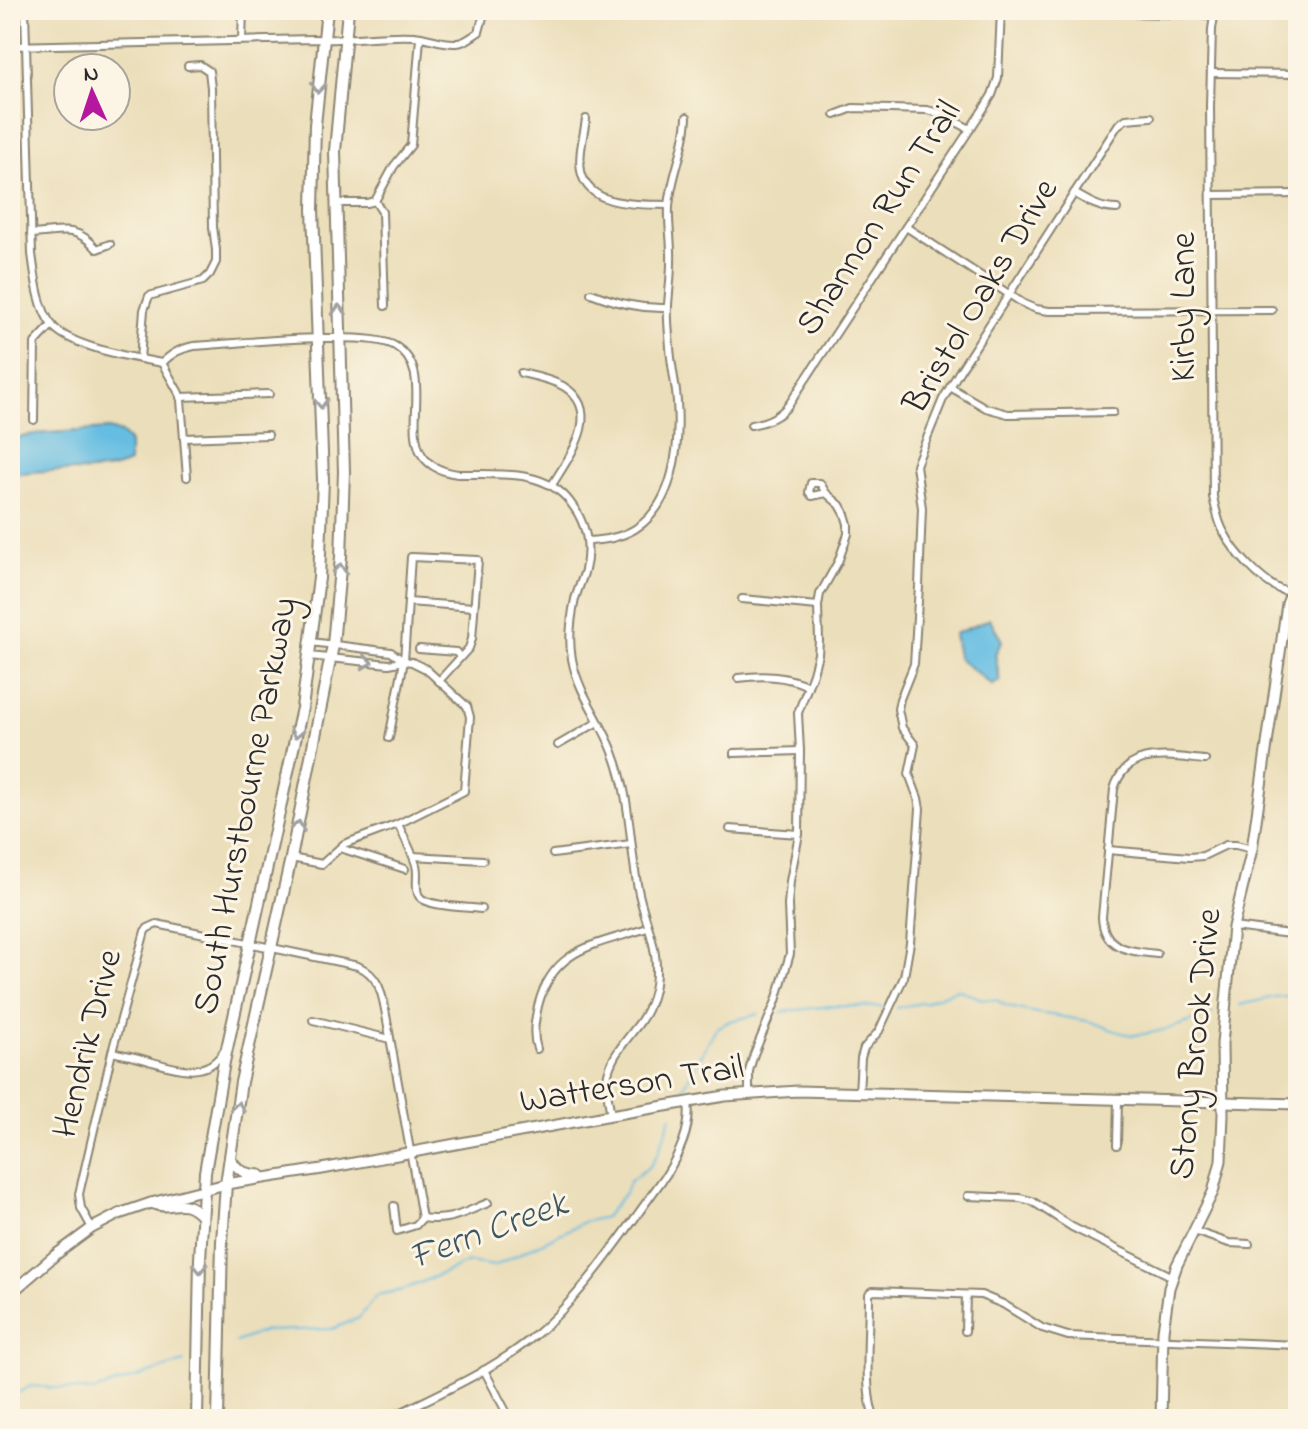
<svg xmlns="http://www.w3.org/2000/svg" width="1308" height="1429" viewBox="0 0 1308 1429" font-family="'Indie Flower',sans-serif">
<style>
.water{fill:#65bde2;stroke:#487486;stroke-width:2}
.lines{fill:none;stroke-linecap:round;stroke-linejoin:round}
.stream{stroke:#65bde2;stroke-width:2}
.street-casing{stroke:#8b8472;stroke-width:10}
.secondary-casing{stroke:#8b8472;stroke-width:13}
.primary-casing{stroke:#8b8472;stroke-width:14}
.street{stroke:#fff;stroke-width:6}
.secondary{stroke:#fff;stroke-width:9}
.primary{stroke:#fff;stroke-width:10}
.oneway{stroke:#a0a0a0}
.labels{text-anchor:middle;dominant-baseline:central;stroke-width:6;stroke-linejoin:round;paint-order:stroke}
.street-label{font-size:36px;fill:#2b2b2b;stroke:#fcf5e5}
.water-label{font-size:38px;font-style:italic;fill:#3c5762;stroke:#fcf5e5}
</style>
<rect width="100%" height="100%" fill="#fcf5e5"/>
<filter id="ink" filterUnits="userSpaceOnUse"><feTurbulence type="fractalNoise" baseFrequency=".0125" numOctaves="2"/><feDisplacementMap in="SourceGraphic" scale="16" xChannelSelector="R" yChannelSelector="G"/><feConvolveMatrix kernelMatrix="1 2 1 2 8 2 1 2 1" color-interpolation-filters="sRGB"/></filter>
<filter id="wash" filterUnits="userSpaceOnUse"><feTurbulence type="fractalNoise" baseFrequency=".006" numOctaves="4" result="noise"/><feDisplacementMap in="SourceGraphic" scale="32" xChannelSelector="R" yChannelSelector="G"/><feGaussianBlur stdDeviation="1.8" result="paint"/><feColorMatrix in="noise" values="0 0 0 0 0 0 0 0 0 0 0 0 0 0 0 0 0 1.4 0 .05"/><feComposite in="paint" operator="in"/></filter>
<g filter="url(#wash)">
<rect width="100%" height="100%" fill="#ebdeba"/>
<g class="water">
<path d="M109,429L121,433L129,441V463C103,475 76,470 48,471C35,471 23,473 10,474V440L34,434Z"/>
<polygon points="990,619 1002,641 995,654 1000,681 992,685 958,658 954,634"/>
</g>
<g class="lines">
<g class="stream">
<polyline points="1240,1005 1274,997 1298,995"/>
<path d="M896,1008L926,1002L957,989L982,999L997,1000C1008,1012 1067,1016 1087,1021C1101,1024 1119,1035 1134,1035C1157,1034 1190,1022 1212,1014"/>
<polyline points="781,1012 830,1006 885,1007"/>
<polyline points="681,1092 716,1028 730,1021 759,1014"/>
<polyline points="236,1342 264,1331 332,1329 359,1318 377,1295 403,1290 469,1262 495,1266 584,1222 605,1217 625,1193 629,1182 650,1166 658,1153 671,1117"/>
<polyline points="10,1397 31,1386 94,1391 184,1362"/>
</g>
</g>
</g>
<g filter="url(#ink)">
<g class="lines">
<defs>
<g id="street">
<path d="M25,10L32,254C35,275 38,308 52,325C69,347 135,358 162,363C172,353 180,349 194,346C232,344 368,329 395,346C447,377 377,463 458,474C496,475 544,468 570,502C586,522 591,546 585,570C582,580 578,589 575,599C571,618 568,639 572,659C578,693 601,720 613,752C631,798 629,842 638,889C643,916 657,943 656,971C656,989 650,1008 640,1022C627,1040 610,1056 607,1079C606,1091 609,1104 611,1115"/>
<polyline points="1002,10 1214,15"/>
<path d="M1215,10L1212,29L1210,105L1213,497C1216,510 1218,523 1225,534C1234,552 1260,580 1279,589C1285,592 1291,591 1298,591"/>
<polyline points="242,40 243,10"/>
<path d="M10,46L314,39C347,41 382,34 414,36C428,37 442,44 457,43C465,43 472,36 479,32L485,10"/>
<polyline points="1211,73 1298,74"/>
<polyline points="835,115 853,108 927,110 939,113 970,129"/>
<path d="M586,119C584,135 578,154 581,171C588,208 640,204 669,205"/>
<path d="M1074,193C1088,201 1100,209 1117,209"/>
<polyline points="1211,195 1298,194"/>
<polyline points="375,201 394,166 411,145 420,38"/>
<polyline points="375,201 382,212 385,306"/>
<polyline points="335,203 367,203 375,201"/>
<polyline points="906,227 1024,304 1036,309 1049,311 1272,310"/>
<path d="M31,234C60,233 75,223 97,249L110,244"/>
<path d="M591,293C617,303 640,309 668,308"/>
<polyline points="140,359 144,310 149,296 203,281 210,274 216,262 216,250 213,227 211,88 209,71 200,65 188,66"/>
<polyline points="162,363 179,393 181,400 187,477"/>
<path d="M521,373C534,376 550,379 563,386C605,411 569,457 552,485"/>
<polyline points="950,387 986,408 1008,414 1113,412"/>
<polyline points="180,397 269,394"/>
<polyline points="34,420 35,343 52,325"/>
<path d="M751,425C767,422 780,417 790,403L984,108L992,95L998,78L1001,10"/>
<polyline points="184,438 268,435"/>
<path d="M588,541C604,540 620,538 635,529C675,504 680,445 677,402C676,384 671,366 670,347C669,333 667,319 668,305C669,290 671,276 671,262C672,244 668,225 669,207C671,176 686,148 687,117"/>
<polyline points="742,599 818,606"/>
<polyline points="408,602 474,607"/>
<polyline points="419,649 456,652 460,657"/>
<polyline points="309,656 389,664 404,661"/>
<path d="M738,678C762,675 785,675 808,686"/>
<polyline points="389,738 404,661 411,557 478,560 472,639 469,648 439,681"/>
<polyline points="558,745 598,722"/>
<polyline points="734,753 800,751"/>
<path d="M398,824C404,837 412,851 416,865C419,875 414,888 419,896C426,907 467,907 481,909"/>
<polyline points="730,829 799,834"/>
<polyline points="340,848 405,869"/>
<polyline points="1108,850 1189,857 1203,856 1226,845 1236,845 1252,849"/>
<polyline points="553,854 631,844"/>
<polyline points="413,856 483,860"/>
<polyline points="291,858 322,864 344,844 398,824 464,791 470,717 467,706 462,702 426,669 412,662 404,661 391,652 311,642"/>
<polyline points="1233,927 1298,935"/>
<path d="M1157,954C1131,951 1103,950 1102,917L1114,789C1127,746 1170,757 1205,760"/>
<polyline points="313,1020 390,1039"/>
<path d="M537,1049C532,1034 535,1020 538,1006C553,946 598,945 647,928"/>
<path d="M112,1052C125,1055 137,1057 149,1061C174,1068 206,1080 223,1052"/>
<polyline points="749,1093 749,1071 754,1054 776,1001 790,954 788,905 790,881 799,834 800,751 798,713 813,673 818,654 819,641 818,606 820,594 838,562 848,534 848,524 845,514 840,505 826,493 820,483 811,483 809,492 812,496 826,493"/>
<polyline points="859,1093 861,1058 864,1048 879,1031 904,977 910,943 920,809 918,798 909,774 915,745 902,728 898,709 900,699 914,664 919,586 922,508 916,465 943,399 959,372 1118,125 1126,119 1151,117"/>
<polyline points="1117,1145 1118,1099"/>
<polyline points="968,1196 1020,1198 1032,1201 1072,1227 1173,1277"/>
<path d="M394,1206L397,1231L416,1225L422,1218C451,1222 462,1213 488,1203"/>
<path d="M92,1228L81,1208L79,1194L112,1052L145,931L148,928L157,924L358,966C380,976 382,994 386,1015L422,1218"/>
<polyline points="1194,1231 1229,1243 1249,1244"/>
<polyline points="965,1331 966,1295"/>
<polyline points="484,1370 510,1419"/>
<path d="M388,1419C435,1395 486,1374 528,1341C581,1300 626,1229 666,1175C679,1154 692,1128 688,1103"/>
<path d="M875,1419C863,1391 869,1331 869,1299V1294L873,1291L981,1295L1003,1304L1042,1328L1068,1336L1297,1345"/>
</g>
<g id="secondary">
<path d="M230,1158C238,1171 244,1174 260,1175"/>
<path d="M151,1203C173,1213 181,1193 202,1216"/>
<polyline points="10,1294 54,1256 92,1228 119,1214 151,1203 226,1184 322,1169 611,1115 725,1096 798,1091 1298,1104"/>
<polyline points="1161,1419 1163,1331 1169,1288 1177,1265 1213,1192 1221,1161 1223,1115 1222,1044 1233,927 1252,849 1287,604 1298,576"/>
</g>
<g id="primary">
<polyline points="197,1419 200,1259 205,1172 224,1062 302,708 319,578 323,480 313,209 315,125 327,10"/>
<polyline points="218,1419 222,1241 226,1184 241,1082 291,858 333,645 341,557 344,472 335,151 348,10"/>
</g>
</defs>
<use href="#street" class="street-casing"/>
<use href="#secondary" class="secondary-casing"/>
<use href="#primary" class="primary-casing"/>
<use href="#street" class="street"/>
<use href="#secondary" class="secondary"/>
<use href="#primary" class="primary"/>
</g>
<defs><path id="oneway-chevron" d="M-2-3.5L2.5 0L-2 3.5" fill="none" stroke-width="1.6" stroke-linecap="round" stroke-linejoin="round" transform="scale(2)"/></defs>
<g class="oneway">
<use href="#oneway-chevron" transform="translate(318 88) rotate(95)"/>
<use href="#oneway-chevron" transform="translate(339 310) rotate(-92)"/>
<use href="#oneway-chevron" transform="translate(321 403) rotate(88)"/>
<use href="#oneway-chevron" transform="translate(340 569) rotate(-85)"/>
<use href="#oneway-chevron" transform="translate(367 662) rotate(6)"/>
<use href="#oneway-chevron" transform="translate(296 733) rotate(102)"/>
<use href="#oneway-chevron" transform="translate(298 826) rotate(-79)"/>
<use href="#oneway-chevron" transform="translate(238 1107) rotate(-81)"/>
<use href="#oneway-chevron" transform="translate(200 1268) rotate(91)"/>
</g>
</g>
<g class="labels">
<g class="street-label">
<text transform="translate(880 219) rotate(-57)">Shannon Run Trail</text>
<text transform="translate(982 297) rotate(-59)">Bristol Oaks Drive</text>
<text transform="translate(1185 307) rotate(-90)">Kirby Lane</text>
<text transform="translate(247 806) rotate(-79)">South Hurstbourne Parkway</text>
<text transform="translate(89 1044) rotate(-76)">Hendrik Drive</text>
<text transform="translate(1197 1044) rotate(-84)">Stony Brook Drive</text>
<text transform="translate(632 1086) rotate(-9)">Watterson Trail</text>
</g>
<g class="water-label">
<text transform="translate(489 1232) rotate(-20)">Fern Creek</text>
</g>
</g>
<rect width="1308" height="1429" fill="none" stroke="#fcf5e5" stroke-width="40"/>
<g transform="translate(92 92) rotate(357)"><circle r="38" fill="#fcf5e5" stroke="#a8a49b" stroke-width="2"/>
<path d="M0-6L14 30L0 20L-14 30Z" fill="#b5179e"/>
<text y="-12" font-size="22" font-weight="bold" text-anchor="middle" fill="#2b2b2b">N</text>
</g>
</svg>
